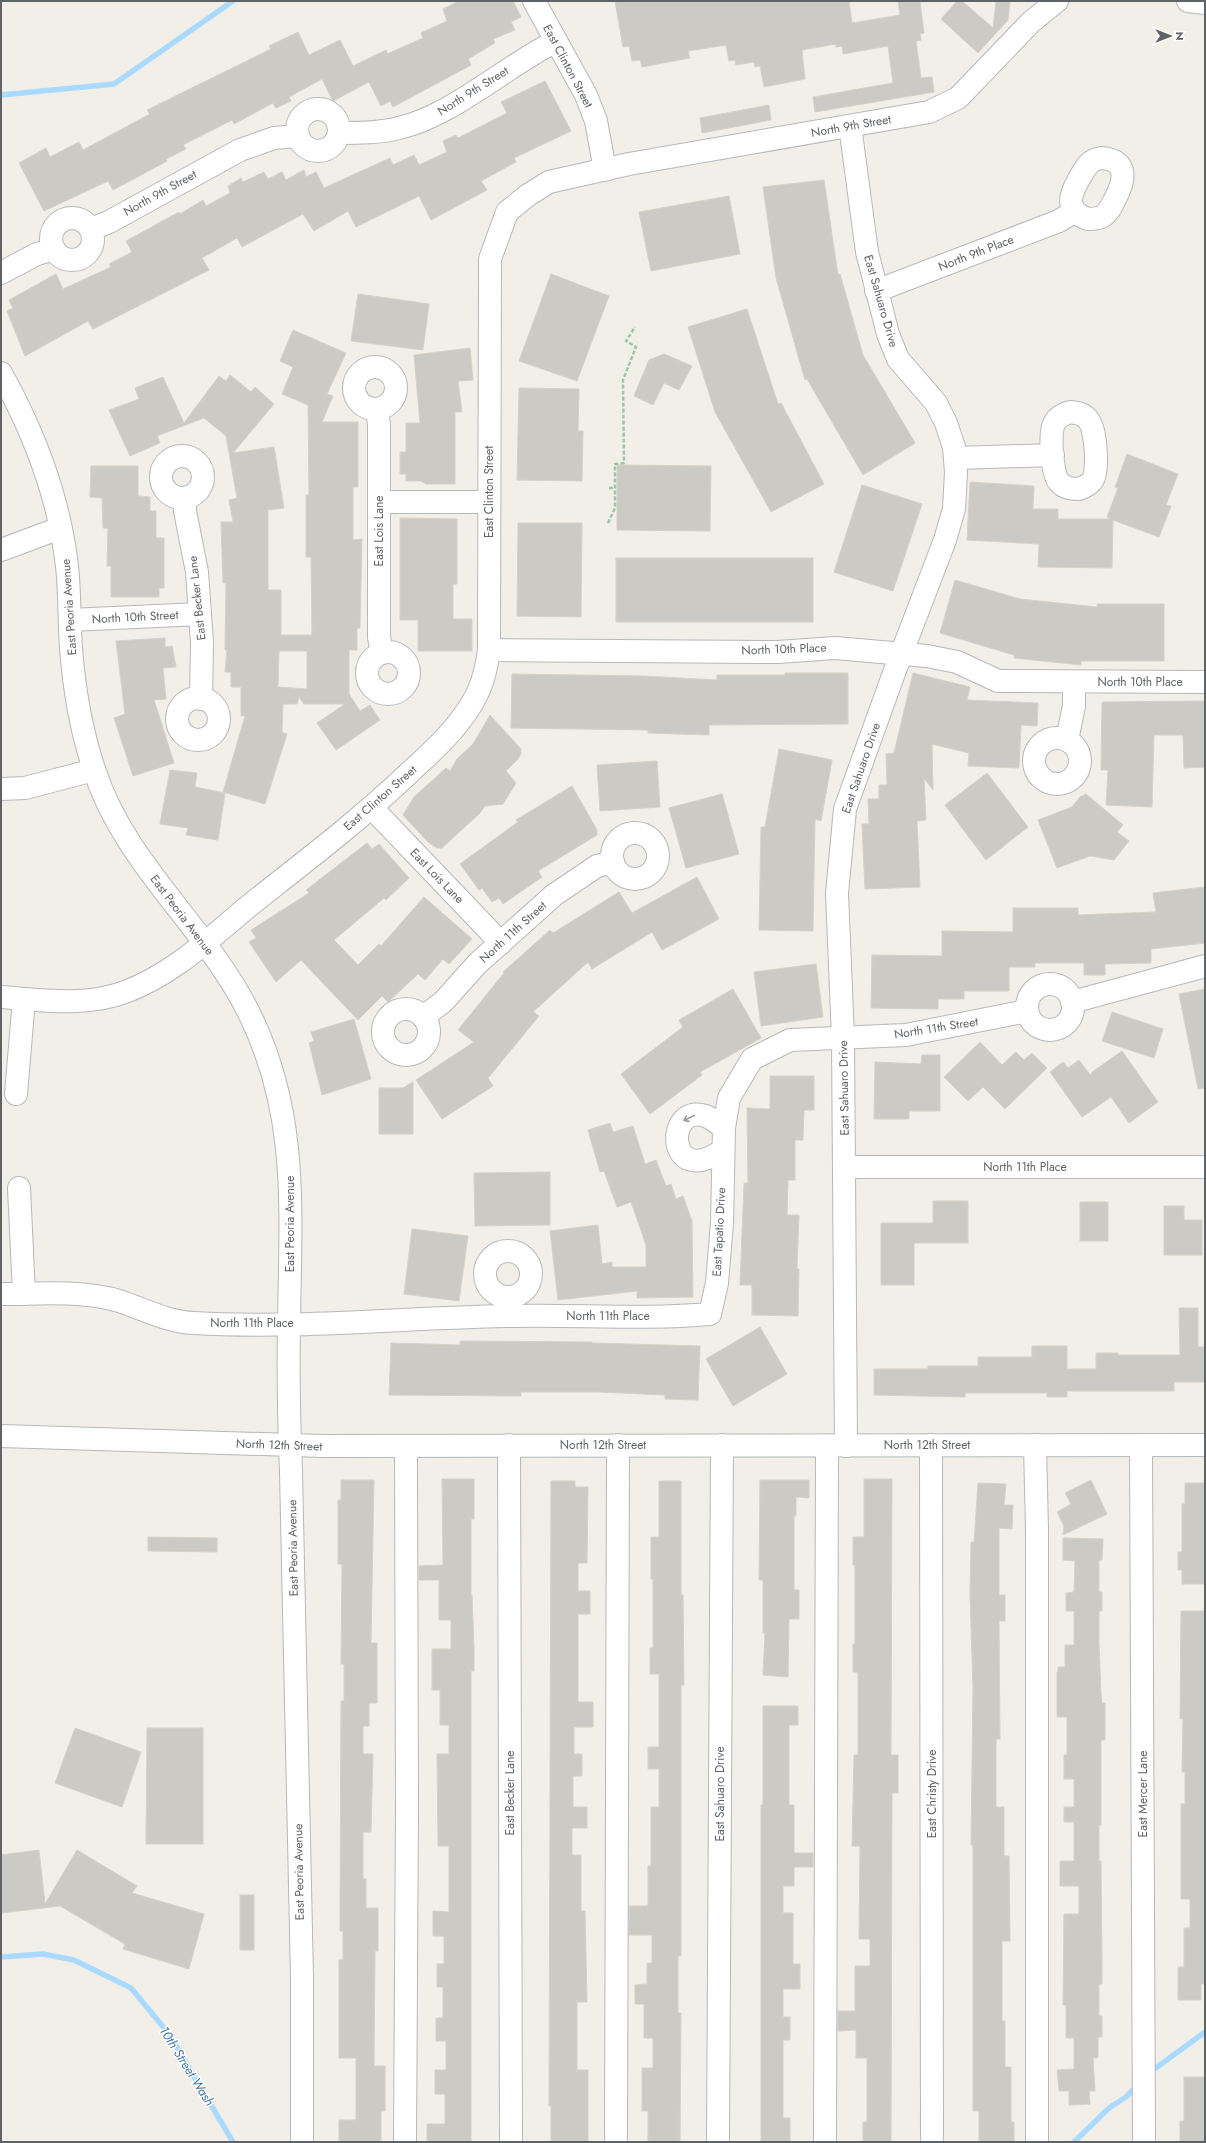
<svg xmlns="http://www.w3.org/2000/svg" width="1206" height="2143" viewBox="0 0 1206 2143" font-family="Jost,sans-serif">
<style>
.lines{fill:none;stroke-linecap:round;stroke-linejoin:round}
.stream{stroke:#aadaff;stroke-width:5.5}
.building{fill:#cccac5;stroke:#d6d1c6;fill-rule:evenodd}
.minor-casing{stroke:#b5b8bc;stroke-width:24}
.path{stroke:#9cc7a9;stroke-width:2.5;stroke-dasharray:4 2;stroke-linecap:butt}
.minor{stroke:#fff;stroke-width:22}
.oneway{stroke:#979a9d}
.labels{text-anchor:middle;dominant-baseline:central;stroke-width:3;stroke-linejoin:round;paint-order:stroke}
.street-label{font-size:12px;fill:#5f6368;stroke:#fff}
.water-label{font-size:13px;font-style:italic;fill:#4174aa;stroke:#fff}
</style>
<rect width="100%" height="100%" fill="#f1efe8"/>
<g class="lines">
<g class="stream">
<polyline points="1,95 114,84 233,1"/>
<polyline points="1,1957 43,1954 74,1960 131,1988 169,2034 233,2142"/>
<polyline points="1149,2073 1205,2032"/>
<polyline points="1074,2142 1109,2108 1126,2097 1137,2085"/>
</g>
</g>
<g class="building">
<polygon points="459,1 513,1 521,17 511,22 515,30 493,39 495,43 468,59 471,65 393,107 390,101 381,106 369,82 333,101 322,79 289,97 291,101 276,108 273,103 234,124 232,120 183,145 186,149 166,159 167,161 113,190 108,181 44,211 19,163 46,148 50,157 79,142 83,150 150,114 147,110 271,49 269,46 298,32 309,55 340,40 353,66 386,50 387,54 423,38 421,33 447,21 443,9"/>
<polygon points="615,1 849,1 852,23 900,15 898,1 920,1 924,33 920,34 921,40 916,41 921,78 932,77 934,92 815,112 813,97 893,83 888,46 843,54 842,46 836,47 836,44 802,50 805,79 764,87 760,66 755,67 754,62 736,65 735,60 729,61 726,45 688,51 690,58 642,67 640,60 632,61 629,46 623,47"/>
<polygon points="957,1 962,1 993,28 996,1 1010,1 1008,20 978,53 941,19"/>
<polygon points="545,81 571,131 514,158 516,162 481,181 487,190 431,220 419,196 356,227 348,211 314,231 303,214 242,247 237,238 202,258 209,270 93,329 88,321 25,356 7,311 13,308 9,300 56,274 63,289 111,267 109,264 132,252 126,241 179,212 180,214 203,200 206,206 230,193 228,186 241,178 243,182 264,172 268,179 282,172 286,180 304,170 306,177 316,172 324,188 390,158 393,165 414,155 419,165 447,152 443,141 456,135 458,138 507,113 501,102"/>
<polygon points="769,105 771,120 702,133 700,118"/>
<polygon points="824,180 838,275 840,274 863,355 915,443 863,475 807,379 805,380 776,278 763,187"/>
<polygon points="729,196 740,254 651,271 639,212"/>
<polygon points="551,274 609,296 577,381 519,361"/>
<polygon points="358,294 429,304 423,350 351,341"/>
<polygon points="747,309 778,404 781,403 824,484 771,512 715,412 688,327"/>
<path d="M293,330L346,353L327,394L333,396L322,422H358V487H353V540L362,539L360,628H357V650H349V694L360,711L370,705L380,720L336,750L317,723L345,704H304L299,697L297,704H283L282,732L287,734L265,804L223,792L245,716H241V687H231V672H225L227,650H225L226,583H223L221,522H233L229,500L237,498L226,436L204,418L157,436L160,443L130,456L109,410L139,399L135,388L163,377L184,423L219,376L226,381L230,375L251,392L255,387L274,404L233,453L274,447L284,508L268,510V590H281V635H312L311,557H306V495H309L308,405L282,394L293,367L280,361ZM279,651H307V689L278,687Z"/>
<polygon points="470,348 473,380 458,381 462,412 455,412 455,484 426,484 421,481 406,481 406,474 400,474 400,452 406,452 406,423 420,423 414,355"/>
<polygon points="664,354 692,366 679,390 664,383 653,405 634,396 649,360"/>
<polygon points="519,388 579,389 578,431 583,431 582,481 517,480"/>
<polygon points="1127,454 1178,474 1166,505 1171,506 1159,537 1113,520 1112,568 1038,567 1039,544 967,540 970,482 1034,486 1033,509 1058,509 1058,519 1111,519 1107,517 1118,488 1115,487"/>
<polygon points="617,465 711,466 710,531 617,530"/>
<polygon points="91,466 138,466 138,496 150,497 150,511 156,511 156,538 164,538 164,588 159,588 159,597 111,597 111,566 107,566 108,528 103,528 102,498 90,497"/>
<polygon points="862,485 922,504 893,591 834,572"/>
<polygon points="400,518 457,519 457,584 453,584 453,619 472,619 472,651 418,651 418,620 400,620"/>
<polygon points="518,523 582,523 581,617 517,616"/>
<rect x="616" y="558" width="197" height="64"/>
<polygon points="955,580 1020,599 1097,607 1097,604 1164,604 1164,661 1081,661 1081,665 1014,658 1014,655 940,633"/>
<polygon points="165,638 165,647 172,646 176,667 163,668 166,699 154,700 174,763 133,776 114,718 125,714 116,641"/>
<polygon points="785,673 848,673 848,724 709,725 709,735 648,733 648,730 511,728 512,674 644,676 717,680 717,675 785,675"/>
<polygon points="913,673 970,687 967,700 1038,703 1037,726 1021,725 1019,768 968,766 969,753 932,744 933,790 924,778 926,820 917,821 920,887 865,889 862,824 869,824 868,799 879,799 879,785 887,785 886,754 894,753"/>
<polygon points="1205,701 1205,767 1184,768 1183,735 1154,735 1152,807 1106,805 1108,770 1101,770 1102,702"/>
<polygon points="490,715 521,749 521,754 517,760 506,771 516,783 503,804 485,806 480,813 442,848 437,848 428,842 403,815 414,797 446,768 450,771 457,759 473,744"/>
<polygon points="779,749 832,760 821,821 815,819 813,931 759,930 761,827 765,827"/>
<polygon points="657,761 660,807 600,811 597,765"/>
<polygon points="170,770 197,773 195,787 225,793 218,840 186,835 188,828 160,824"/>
<polygon points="987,773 1028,827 986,860 945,805"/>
<polygon points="572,786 597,830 597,835 538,871 542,877 503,904 499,898 492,902 482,888 479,890 460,864 518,822 516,820"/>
<polygon points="722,794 739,854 686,868 669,808"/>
<polygon points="1086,794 1123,825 1117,832 1129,841 1114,860 1090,856 1057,868 1038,820 1072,807 1080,797"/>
<polygon points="367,843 372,849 379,844 409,878 386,900 384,898 334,940 358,965 379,944 381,946 424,897 472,939 449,964 443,959 425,980 418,974 388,1002 382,996 358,1020 301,960 276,982 249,942 256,938 251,930 309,893 306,890"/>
<polygon points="697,877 719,919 662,950 652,932 592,969 588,962 533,1012 539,1016 488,1078 493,1086 442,1119 416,1080 474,1042 458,1030 504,973 503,972 550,930 553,933 619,892 632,913"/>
<polygon points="1205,887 1205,943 1151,949 1151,963 1105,964 1105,975 1084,975 1084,963 1035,963 1035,967 1009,967 1009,991 964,991 964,999 938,999 938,1009 871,1008 872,955 942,956 942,931 1013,932 1013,908 1078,908 1078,915 1156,912 1153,893"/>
<polygon points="816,964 823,1017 761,1026 754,972"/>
<polygon points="733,989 761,1038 700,1072 702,1075 650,1114 621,1074 683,1027 679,1020"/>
<polygon points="1205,989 1205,1088 1198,1089 1179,994"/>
<polygon points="1112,1012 1163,1029 1154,1058 1102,1041"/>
<polygon points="354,1019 371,1079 322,1095 309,1043 314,1041 311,1032"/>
<polygon points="980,1042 1002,1065 1016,1052 1024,1060 1032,1053 1047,1068 1005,1109 983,1087 968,1101 944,1077"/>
<polygon points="1122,1051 1158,1102 1129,1123 1111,1097 1082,1117 1050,1072 1063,1062 1068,1068 1079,1060 1091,1076 1092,1072"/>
<polygon points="922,1055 940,1055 940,1111 909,1111 909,1119 874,1119 875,1062 921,1064"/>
<polygon points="770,1076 814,1076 814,1110 804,1110 803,1140 795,1140 795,1180 788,1180 787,1215 799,1215 797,1269 799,1269 798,1316 752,1315 752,1285 740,1285 744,1183 748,1183 747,1108 770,1109"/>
<polygon points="413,1082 413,1134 379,1134 379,1088 403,1088"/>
<polygon points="610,1123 613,1132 633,1126 645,1164 656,1160 666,1186 671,1184 676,1199 683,1196 692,1221 693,1297 637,1298 637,1291 558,1300 550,1231 598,1225 602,1264 612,1262 612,1267 646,1267 646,1245 631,1202 617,1207 604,1171 600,1172 588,1130"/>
<polygon points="550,1172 550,1225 475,1226 474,1173"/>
<polygon points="933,1201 968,1201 968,1243 914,1243 914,1285 881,1285 881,1223 933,1223"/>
<rect x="1080" y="1202" width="28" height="39"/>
<polygon points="1164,1206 1184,1206 1184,1220 1202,1220 1202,1255 1164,1255"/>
<polygon points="412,1229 468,1236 459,1301 404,1294"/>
<polygon points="1179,1308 1198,1308 1198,1347 1205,1347 1205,1382 1174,1382 1174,1391 1067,1391 1067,1397 1047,1397 1047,1393 965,1393 965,1397 874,1395 874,1369 928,1369 928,1366 978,1366 978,1357 1032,1357 1032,1346 1067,1346 1067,1369 1096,1369 1096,1353 1118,1353 1118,1355 1180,1355"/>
<polygon points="760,1327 787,1374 733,1406 706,1359"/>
<polygon points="460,1341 592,1342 592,1343 700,1346 698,1400 665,1399 665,1395 599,1392 521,1392 521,1396 389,1395 391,1343 460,1345"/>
<polygon points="442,1479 474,1479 474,1519 471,1519 471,1595 472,1595 474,1649 474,1671 471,1671 471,2142 427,2142 427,2124 445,2124 445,2094 435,2094 435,2070 446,2070 446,2041 436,2041 436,2018 443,2018 443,1987 437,1987 437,1964 444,1964 444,1936 433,1936 433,1911 449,1912 449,1846 438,1846 437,1754 449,1754 449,1725 440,1725 440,1690 432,1690 432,1649 451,1649 451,1620 439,1620 439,1580 419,1580 419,1566 443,1565"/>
<polygon points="864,1479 892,1479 891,1755 898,1755 898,1793 892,1793 891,2142 863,2142 863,2122 867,2122 867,2058 856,2058 856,2030 838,2031 838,2011 855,2011 855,1966 870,1966 870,1939 859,1939 860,1846 852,1846 854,1755 858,1755 858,1672 853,1672 853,1644 855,1644 855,1565 853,1565 853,1537 864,1537"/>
<polygon points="341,1480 374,1480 371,1643 377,1643 377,1703 369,1703 369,1726 363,1726 363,1754 373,1754 371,1832 363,1832 363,1879 366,1879 366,1908 378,1908 378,1951 375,1951 374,2066 385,2066 385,2111 381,2111 381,2142 339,2142 339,2120 356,2120 356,2058 339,2058 339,1960 343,1960 343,1931 340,1931 340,1908 341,1701 344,1701 344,1664 341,1664 342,1564 338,1564 338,1500 341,1500"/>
<polygon points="760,1480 809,1480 809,1498 796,1497 796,1516 794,1516 794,1590 799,1590 799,1619 789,1619 788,1677 763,1675 765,1633 763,1633 763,1580 759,1580"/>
<polygon points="1091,1480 1107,1514 1063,1535 1064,1526 1057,1512 1071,1504 1065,1493"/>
<polygon points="551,1481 575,1481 575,1487 588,1487 587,1563 578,1563 578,1591 590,1591 590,1614 578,1614 578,1702 593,1702 593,1727 574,1727 574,1754 582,1754 582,1776 573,1776 573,1807 587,1807 587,1828 572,1828 572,1855 581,1855 581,1911 585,1911 587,2002 577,2002 577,2070 588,2070 588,2142 551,2142 551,2106 549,2106"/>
<polygon points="659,1481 681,1481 681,1595 683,1595 684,1685 681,1685 681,1956 678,1956 678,2013 681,2013 680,2142 648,2142 648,2111 642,2111 642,2068 653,2068 653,2038 644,2038 644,2004 635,2004 635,1985 647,1984 647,1963 652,1963 652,1935 629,1935 629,1906 648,1906 648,1866 651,1866 651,1807 659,1807 659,1769 648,1769 648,1747 659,1747 659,1674 650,1674 650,1648 653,1648 653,1579 651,1579 651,1537 659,1537"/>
<polygon points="978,1483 1006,1484 1004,1505 1013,1505 1012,1529 999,1528 999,1595 1005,1595 1005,1621 999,1621 1000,1739 996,1739 996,1807 1004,1807 1004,1856 1009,1856 1010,1941 1002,1941 1002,2021 1005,2021 1005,2067 1011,2067 1011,2122 1014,2122 1014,2142 979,2142 979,2111 973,2111 973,1845 971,1845 973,1687 970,1595 971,1542 974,1542"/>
<polygon points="1185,1483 1205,1483 1205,1584 1182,1584 1182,1570 1178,1570 1178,1552 1182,1552 1182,1504 1185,1504"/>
<polygon points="148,1537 217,1538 217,1552 148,1551"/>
<polygon points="1063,1538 1103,1539 1102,1560 1099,1560 1099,1592 1102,1592 1102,1611 1099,1611 1099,1644 1101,1694 1102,1703 1105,1703 1105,1740 1101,1740 1101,1825 1099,1825 1099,1861 1101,1861 1102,1963 1102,1984 1099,1984 1099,2016 1102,2016 1102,2037 1098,2037 1098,2058 1093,2058 1095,2091 1089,2091 1090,2104 1069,2105 1069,2091 1059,2091 1057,2070 1074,2069 1074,2038 1066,2038 1066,2005 1063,2005 1064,1914 1079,1914 1079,1886 1060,1886 1060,1861 1074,1861 1074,1822 1064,1822 1064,1807 1074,1807 1074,1779 1064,1779 1064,1755 1067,1755 1067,1717 1057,1717 1057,1672 1058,1672 1058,1667 1065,1667 1065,1645 1074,1645 1074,1611 1066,1611 1066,1593 1074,1592 1075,1561 1063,1560"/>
<polygon points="1181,1611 1205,1611 1205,1984 1201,1984 1201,2000 1178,2000 1178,1967 1184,1967 1184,1928 1190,1928 1190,1899 1181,1899 1181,1804 1185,1804 1185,1772 1182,1772 1183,1719 1180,1719"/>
<polygon points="763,1706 798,1706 798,1725 789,1725 789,1805 794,1805 794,1853 813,1853 813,1867 794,1867 794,1886 783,1886 783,1913 793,1913 793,1964 800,1964 800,1989 783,1989 783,2017 790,2017 790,2040 783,2040 783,2118 790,2118 790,2142 761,2142 761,1805 763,1805"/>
<polygon points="75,1728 141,1752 122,1807 55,1783"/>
<polygon points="147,1728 203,1728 203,1844 146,1844"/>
<polygon points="39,1850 45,1904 77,1850 137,1886 132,1893 204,1914 189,1969 123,1949 125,1944 60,1906 1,1913 1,1855"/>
<rect x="240" y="1895" width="14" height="55"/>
<polygon points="1184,2077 1205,2077 1205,2142 1180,2142 1180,2121 1184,2121"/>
</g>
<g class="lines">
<defs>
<g id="minor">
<polyline points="534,1 586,95 596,121 605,170"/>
<polyline points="1188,1 1205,3"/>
<circle cx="318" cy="130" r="21"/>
<path d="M339,133C358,133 380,133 399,128C452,116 506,66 556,41"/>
<path d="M1101,158C1131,160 1124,183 1114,201C1111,207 1108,213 1103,216C1098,219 1093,219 1088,219C1065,211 1069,196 1079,179C1085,169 1088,160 1101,158Z"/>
<circle cx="72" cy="239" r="21"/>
<polyline points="91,229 109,222 240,150 274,138 298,136"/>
<polyline points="1,273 37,254 54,249"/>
<polyline points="876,291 1059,221 1075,211"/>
<circle cx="375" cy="388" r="21"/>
<path d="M1,373C35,434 59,497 67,566C70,593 69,621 71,648C74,688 81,730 94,769C124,864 208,928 250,1015C300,1117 290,1216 289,1325C288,1374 289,1423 291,1472L302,1978V2142"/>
<polyline points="377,409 379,425 379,637 382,653"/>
<path d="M1071,412C1078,413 1085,414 1089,421C1096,430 1099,473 1092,481C1088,486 1083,487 1079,489C1071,489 1064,488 1059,482C1052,474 1049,434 1054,424C1057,417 1063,414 1071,412Z"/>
<circle cx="182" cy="477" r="21"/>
<polyline points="956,458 1053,455"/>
<polyline points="185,498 185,511 197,572 202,643 201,699"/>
<polyline points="379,502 489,502"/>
<polyline points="1,550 60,528"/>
<polyline points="70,620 200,614"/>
<polyline points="489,650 778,652 835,648 927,656 957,662 998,681 1205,682"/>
<circle cx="388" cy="673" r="21"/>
<circle cx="198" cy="719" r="21"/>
<circle cx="1057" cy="761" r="23"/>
<polyline points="1067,740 1074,706 1074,682"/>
<polyline points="1,789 25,788 94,770"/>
<polyline points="372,808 501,943"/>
<circle cx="635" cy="856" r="23"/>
<circle cx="1050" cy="1007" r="23"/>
<path d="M1,997C41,1000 86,1007 125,992C177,973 217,931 260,897C311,857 363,817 410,772C427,756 445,741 459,722C478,698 485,680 489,650L490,259L507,212L528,195L549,182L629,164L929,112L958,98L1031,22L1057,1"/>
<polyline points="1072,1002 1205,966"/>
<circle cx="406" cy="1032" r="23"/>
<polyline points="423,1017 443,1002 478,963 554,895 597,866 613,862"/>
<polyline points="16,1094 24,999"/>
<path d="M723,1150C664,1191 665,1098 708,1117C714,1120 719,1124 724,1128"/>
<polyline points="845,1167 1205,1167"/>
<polyline points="19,1188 24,1294"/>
<circle cx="508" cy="1274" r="23"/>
<path d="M1,1294C39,1294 82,1290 119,1301C144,1309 167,1322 194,1323C296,1329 403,1318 505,1316C574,1314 642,1320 710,1314L717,1283L722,1223L724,1128L729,1098L752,1059L790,1040L906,1035L1027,1011"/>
<polyline points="1,1436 323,1446 1205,1445"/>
<polyline points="509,1445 511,2142"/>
<polyline points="931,1445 932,2142"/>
<polyline points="1035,1445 1037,1530 1037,2142"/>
<polyline points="1141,1445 1144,2142"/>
<polyline points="846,1446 843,1038 837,893 845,809 894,673 945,540 954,509 956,472 954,447 946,423 936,403 898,359 888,334 867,252 850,126"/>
<polyline points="405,2142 407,1809 406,1446"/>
<polyline points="616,2142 618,1445"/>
<polyline points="718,2142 722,1445"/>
<polyline points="825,2142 827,1446"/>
</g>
</defs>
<use href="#minor" class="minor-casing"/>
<g class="path">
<polyline points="609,488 615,488"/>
<polyline points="608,523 615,508 615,464 624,463 623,380 636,347 626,341 635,327"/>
</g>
<use href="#minor" class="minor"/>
</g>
<defs><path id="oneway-shaft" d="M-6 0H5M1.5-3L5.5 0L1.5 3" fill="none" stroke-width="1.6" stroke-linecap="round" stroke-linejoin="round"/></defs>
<use class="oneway" href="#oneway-shaft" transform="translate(689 1118) rotate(154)"/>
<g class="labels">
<g class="street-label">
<text transform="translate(568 66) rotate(62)">East Clinton Street</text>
<text transform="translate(473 91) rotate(-32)">North 9th Street</text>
<text transform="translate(851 126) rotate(-10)">North 9th Street</text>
<text transform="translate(160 193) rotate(-29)">North 9th Street</text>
<text transform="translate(976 253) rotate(-21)">North 9th Place</text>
<text transform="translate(881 301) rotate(74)">East Sahuaro Drive</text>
<text transform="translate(489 492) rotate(-90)">East Clinton Street</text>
<text transform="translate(379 531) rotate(-90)">East Lois Lane</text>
<text transform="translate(197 598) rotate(-96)">East Becker Lane</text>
<text transform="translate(69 607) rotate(-94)">East Peoria Avenue</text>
<text transform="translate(135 617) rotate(-3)">North 10th Street</text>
<text transform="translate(784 649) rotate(-2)">North 10th Place</text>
<text x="1140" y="682">North 10th Place</text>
<text transform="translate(861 768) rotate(-71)">East Sahuaro Drive</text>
<text transform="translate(380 798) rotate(-41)">East Clinton Street</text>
<text transform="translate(437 876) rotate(46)">East Lois Lane</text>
<text transform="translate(182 915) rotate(53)">East Peoria Avenue</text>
<text transform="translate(513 932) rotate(-42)">North 11th Street</text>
<text transform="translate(936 1028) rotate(-9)">North 11th Street</text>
<text transform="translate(844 1088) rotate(-91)">East Sahuaro Drive</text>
<text x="1025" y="1167">North 11th Place</text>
<text transform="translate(290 1224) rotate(-90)">East Peoria Avenue</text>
<text transform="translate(719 1232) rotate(-87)">East Tapatio Drive</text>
<text x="608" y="1316">North 11th Place</text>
<text x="252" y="1323">North 11th Place</text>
<text transform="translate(279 1445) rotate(2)">North 12th Street</text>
<text x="603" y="1445">North 12th Street</text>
<text x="927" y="1445">North 12th Street</text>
<text transform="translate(293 1548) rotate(-91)">East Peoria Avenue</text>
<text transform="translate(510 1793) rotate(-90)">East Becker Lane</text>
<text transform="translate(720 1794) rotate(-90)">East Sahuaro Drive</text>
<text transform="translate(932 1794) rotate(-90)">East Christy Drive</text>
<text transform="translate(1143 1794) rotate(-90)">East Mercer Lane</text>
<text transform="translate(299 1872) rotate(-91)">East Peoria Avenue</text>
</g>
<g class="water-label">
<text transform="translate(187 2066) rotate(58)">10th Street Wash</text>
</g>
</g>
<rect width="1206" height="2143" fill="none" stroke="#5f6368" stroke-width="4"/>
<g transform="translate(1170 36) rotate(90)" stroke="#ffffff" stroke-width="3" paint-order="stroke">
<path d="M0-3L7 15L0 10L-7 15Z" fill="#5f6368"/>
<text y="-6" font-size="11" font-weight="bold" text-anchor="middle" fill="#5f6368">N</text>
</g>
</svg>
